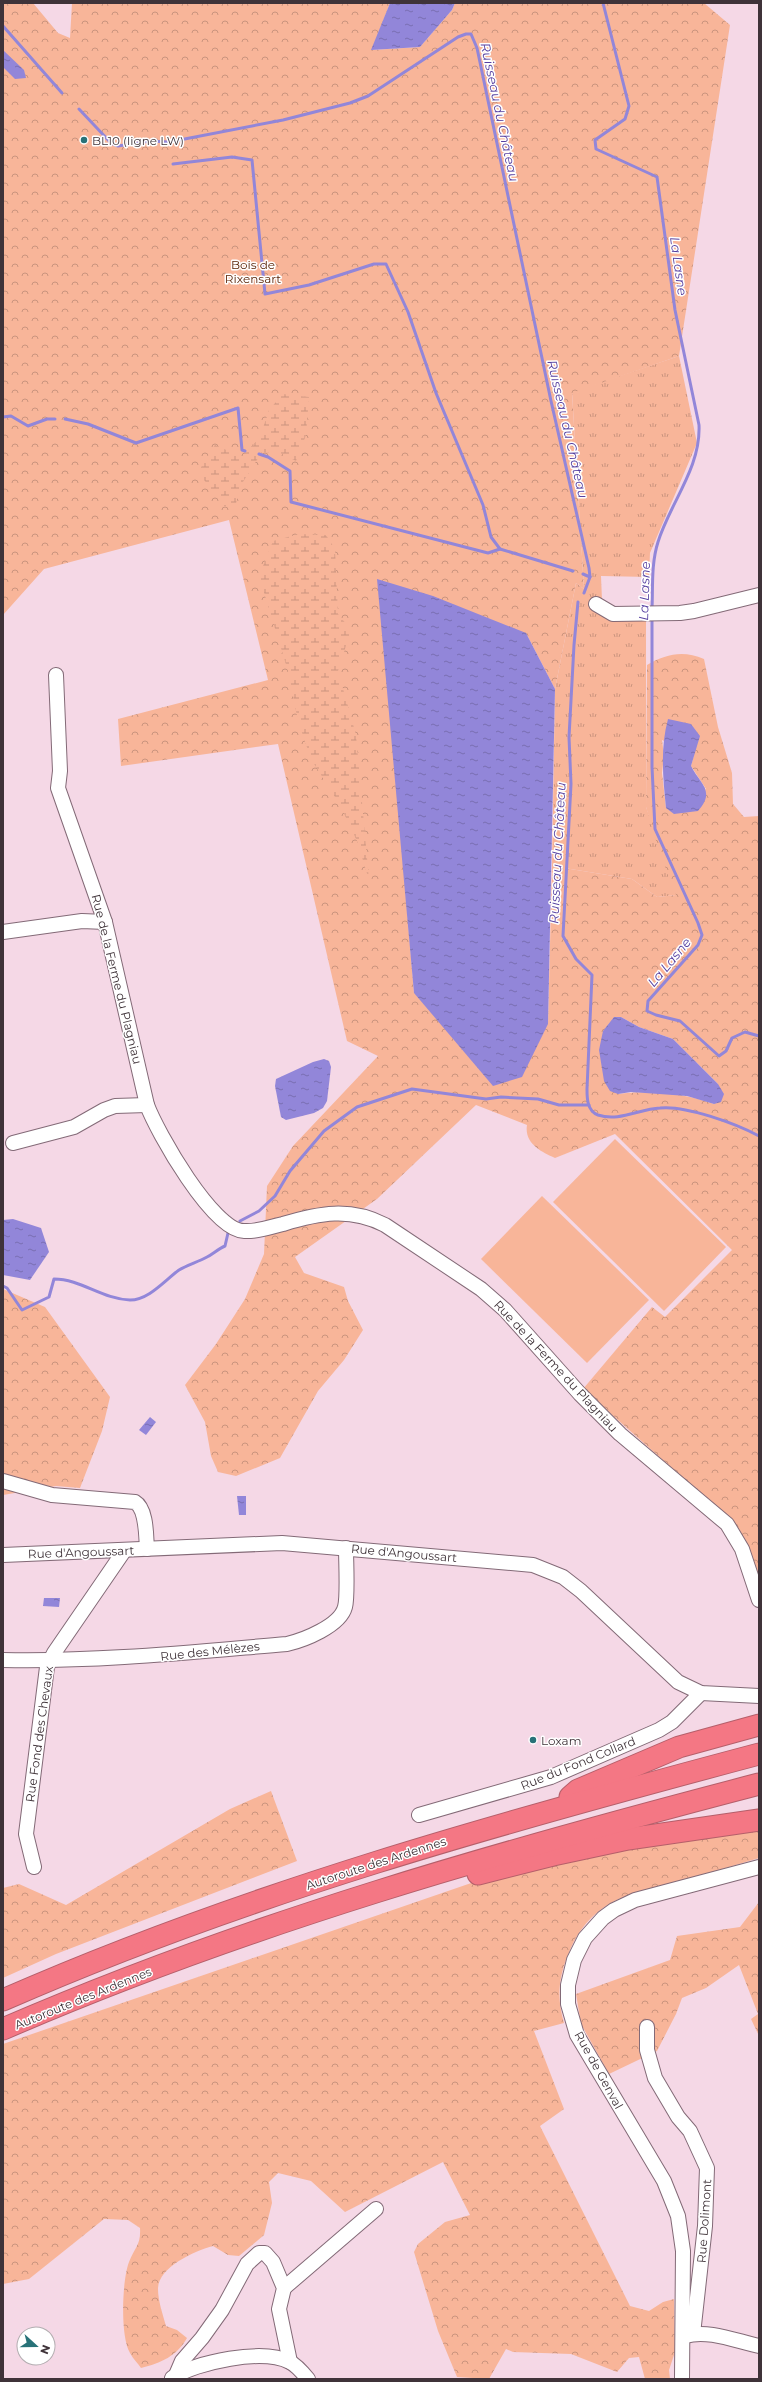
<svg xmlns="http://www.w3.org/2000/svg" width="762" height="2382" viewBox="0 0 762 2382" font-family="Montserrat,sans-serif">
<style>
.grass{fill:url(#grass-tufts)}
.forest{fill:url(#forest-crowns);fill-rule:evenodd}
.wetland{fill:url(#wetland-marsh)}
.green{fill:#f8b599}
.water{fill:url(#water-ripples)}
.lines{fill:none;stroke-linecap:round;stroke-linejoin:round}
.stream{stroke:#9286d9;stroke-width:3}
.minor-casing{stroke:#836a77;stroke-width:16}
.highway-casing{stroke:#b55f6a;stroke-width:23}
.minor{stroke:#fff;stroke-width:14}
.highway{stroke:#f47784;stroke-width:21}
.poi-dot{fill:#287278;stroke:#fff;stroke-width:1.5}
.labels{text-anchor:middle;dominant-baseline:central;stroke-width:3;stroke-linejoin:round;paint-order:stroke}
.poi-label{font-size:12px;fill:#3f3339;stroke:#fff;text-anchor:start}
.park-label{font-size:12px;fill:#551e01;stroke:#fff}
.street-label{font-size:12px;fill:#3f3339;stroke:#fff}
.water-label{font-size:13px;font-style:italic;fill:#553fa0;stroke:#fff}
</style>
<defs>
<pattern id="grass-tufts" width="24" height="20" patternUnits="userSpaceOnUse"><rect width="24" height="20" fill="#f8b599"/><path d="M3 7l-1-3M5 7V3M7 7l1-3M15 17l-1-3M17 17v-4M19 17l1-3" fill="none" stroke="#ca947e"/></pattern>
<pattern id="forest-crowns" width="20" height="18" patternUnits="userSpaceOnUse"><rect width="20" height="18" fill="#f8b599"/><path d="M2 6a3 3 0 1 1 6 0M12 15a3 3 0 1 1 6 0" fill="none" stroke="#ca947e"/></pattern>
<pattern id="wetland-marsh" width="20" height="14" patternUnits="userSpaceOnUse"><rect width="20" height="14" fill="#f8b599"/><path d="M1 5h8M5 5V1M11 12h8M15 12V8" fill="none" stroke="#ca947e"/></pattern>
<pattern id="water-ripples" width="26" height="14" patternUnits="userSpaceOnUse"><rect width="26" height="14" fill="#9286d9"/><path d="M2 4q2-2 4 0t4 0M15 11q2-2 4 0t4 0" fill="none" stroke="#796eb1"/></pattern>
</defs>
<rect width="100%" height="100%" fill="#f5d8e6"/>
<polygon class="grass" points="679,356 697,443 650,553 649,577 601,576 602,600 598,614 613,621 646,621 646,807 677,895 657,897 632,879 552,866 555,689 576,583 584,589 572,392"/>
<g class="forest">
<path d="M3,3H33L58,33L70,38L72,3H390L372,50L420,47L452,10L455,3H704L730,25L679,356L572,393L584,589L576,583L555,689L526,633L405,885L414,993L548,1024L552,866L632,879L657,897L676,895L660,854L646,807L647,665C666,654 683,650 704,659L718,727L732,773L733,804L744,817L759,816V1579L719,1510L583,1389L652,1307L665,1317L732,1250L615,1134L555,1158C541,1152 524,1143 527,1125L476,1105L377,1199L295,1257L304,1273L344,1287L348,1301L363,1330L344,1360L318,1391L280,1458L236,1476L218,1472L211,1456L205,1422L185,1385L216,1344L245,1299L264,1254L267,1186L293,1146L378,1056L347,1041L278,744L121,766L118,719L268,680L229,520L44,569L3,615ZM662,740L694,755L691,766L706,789L666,808L662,773L664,756ZM621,1017L639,1027L673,1039L718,1084L714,1104C684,1093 649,1090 618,1094Z"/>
<polygon points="3,1289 45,1307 110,1397 102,1431 80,1488 56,1486 3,1495"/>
<polygon points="271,1791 297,1861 56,1954 3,1978 3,1888 19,1884 66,1905 230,1809"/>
<path d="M759,1830V1858C730,1867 701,1875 672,1883C649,1889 622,1894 603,1908C586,1920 575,1936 568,1955C558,1979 557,1999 564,2023L534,2031L564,2109L540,2126L630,2306L649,2311L663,2302L674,2299L675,2352L669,2370L670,2379H645L639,2357L629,2358L617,2372L571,2354L513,2352L506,2349L489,2379L457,2377L438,2331L414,2252L418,2244L445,2222L470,2215L443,2162L345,2212L311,2181L278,2173L269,2182L272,2203L264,2235L239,2256L228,2255L213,2246C195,2251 158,2267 158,2289C158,2301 163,2315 166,2326L177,2330L187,2338C177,2356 161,2363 141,2368C138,2363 133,2359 130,2353C120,2337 122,2280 129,2262C135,2247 141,2245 140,2228L128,2220L104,2219L29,2279L3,2284V2044L509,1870L624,1844Z"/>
<polygon points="759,1902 759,2036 751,2019 758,2014 739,1965 706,1988 682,1998 676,2014 657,2051 609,2074 581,2024 576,1994 670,1960 677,1936 740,1927"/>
</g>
<g class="wetland">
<polygon points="283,394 309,397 306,435 296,461 280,453 262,452 241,485 235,507 224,506 198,472 215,445 242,457 260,437 269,410"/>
<polygon points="299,534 326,535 335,549 338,614 351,630 338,671 356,735 369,880 357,841 340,805 311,759 298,721 288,671 259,576 273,541"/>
</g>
<g class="green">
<polygon points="615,1139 726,1247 664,1311 553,1202"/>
<polygon points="542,1196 649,1300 587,1363 481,1259"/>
</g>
<g class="water">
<polygon points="390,3 455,3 452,10 420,47 371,50"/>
<polygon points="3,50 24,70 26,78 15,79 3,67"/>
<polygon points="377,579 433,596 526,633 555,689 548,1024 522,1077 493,1086 414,993"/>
<path d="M668,719L691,724L700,736L691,766C700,784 716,791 698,811L674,814L666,808C663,778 660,748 668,719Z"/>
<polygon points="614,1017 621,1017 639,1027 673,1039 718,1084 724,1094 721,1102 714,1104 687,1096 631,1092 618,1094 610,1091 604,1081 599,1050 603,1031"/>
<polygon points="324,1059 329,1061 331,1067 327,1101 323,1108 314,1113 286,1120 281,1117 275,1086 276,1079 313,1062"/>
<polygon points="13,1219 41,1228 49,1252 30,1280 3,1275 3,1220"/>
<polygon points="150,1417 156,1422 146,1435 139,1430"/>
<polygon points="237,1496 246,1496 246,1515 239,1515"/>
<polygon points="44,1598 60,1598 59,1607 43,1606"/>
</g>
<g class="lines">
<g class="stream">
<path d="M603,3L629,106L625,119L595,140L596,149L657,177L675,310L699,425C701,468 670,503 658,542C651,564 653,587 652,609"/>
<polyline points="3,26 62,93"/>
<polyline points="79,109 111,143 118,146 150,141 169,142 283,120 350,103 368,96 458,37 466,34 471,34 477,48 551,401 589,568 590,577 584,593"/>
<polyline points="173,164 232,157 252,160 265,294 309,285 374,264 386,264 408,312 436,393 483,505 491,537 500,549"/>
<polyline points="3,417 11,416 28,426 47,419 55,419"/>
<polyline points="65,419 88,424 136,443 238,408 242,450 245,451"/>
<polyline points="259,454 268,457 290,471 291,502 488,553 500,549 573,571"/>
<polyline points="583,574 590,577"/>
<path d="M578,602L574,645L569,737L571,784L563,936L576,959L592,975L587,1089C587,1098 587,1111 598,1115C619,1122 639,1109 660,1108C685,1105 737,1124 759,1136"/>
<polyline points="652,617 652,767 655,829 698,923 702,935 698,945 648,1001 647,1011 656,1015 680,1021 719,1056 726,1051 732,1038 745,1032 759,1036"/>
<polyline points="240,1221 259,1211 275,1196 290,1171 324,1131 357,1107 412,1089 486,1099 501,1097 538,1099 559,1105 589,1105"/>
<path d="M3,1286L7,1288L22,1310L49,1297L54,1279C81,1279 102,1299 130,1300C149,1300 165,1280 179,1270C187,1265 198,1262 207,1257C213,1254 218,1249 225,1246L228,1233"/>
</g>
<defs>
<g id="minor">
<polyline points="596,604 613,614 680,613 694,611 759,595"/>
<path d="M56,675L60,771L58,788L105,922L147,1105C157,1132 213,1231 244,1231C258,1232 270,1227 283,1224C319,1213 350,1207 385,1225L481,1289L505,1310L580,1394L620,1434L727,1524L742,1549L759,1600"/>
<polyline points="3,932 82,921 105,922"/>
<polyline points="13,1143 74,1127 104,1110 115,1106 147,1105"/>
<path d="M3,1481L52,1495L135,1502C147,1509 146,1537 147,1549"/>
<polyline points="3,1555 282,1543 533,1565 563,1577 581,1591 678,1682 701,1693 759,1696"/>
<path d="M3,1660C98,1662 192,1652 287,1644C304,1640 340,1626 345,1607C348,1596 346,1562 346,1548"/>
<polyline points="419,1815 551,1777 659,1730 672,1722 701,1693"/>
<polyline points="34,1867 26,1834 47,1667 54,1653 124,1551"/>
<polyline points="647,2027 647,2050 655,2078 678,2117 690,2131 707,2168 705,2226 693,2334"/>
<polyline points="284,2288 376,2209"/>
<path d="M685,2336C708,2329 736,2341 759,2346"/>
<polyline points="176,2375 182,2361 202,2338 222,2310 247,2264 259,2253 265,2253 273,2262 284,2288 279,2309 290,2362"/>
<path d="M172,2378C197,2362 262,2348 290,2362C296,2365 303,2373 308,2379"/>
<polyline points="682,2379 683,2251 678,2216 664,2181 577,2035 568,2004 568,1985 574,1960 585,1938 603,1918 614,1910 635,1900 759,1867"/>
</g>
<g id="highway">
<polyline points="570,1797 578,1790 679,1747 759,1725"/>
<polyline points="478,1874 553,1855 628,1839 759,1820"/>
<path d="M3,2000C246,1893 503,1822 759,1754"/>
<path d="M3,2029C247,1923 502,1851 759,1784"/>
</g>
</defs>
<use href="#minor" class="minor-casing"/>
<use href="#highway" class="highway-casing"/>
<use href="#minor" class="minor"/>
<use href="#highway" class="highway"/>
</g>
<g class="poi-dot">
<circle cx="84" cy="140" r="4"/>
<circle cx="533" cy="1740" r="4"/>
</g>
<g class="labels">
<g class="poi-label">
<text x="92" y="140">BL10 (ligne LW)</text>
<text x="541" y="1740">Loxam</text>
</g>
<g class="park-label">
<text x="253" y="264">Bois de<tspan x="253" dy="14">Rixensart</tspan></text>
</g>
<g class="street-label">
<text transform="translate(117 979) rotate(76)">Rue de la Ferme du Plagniau</text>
<text transform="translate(556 1366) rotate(47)">Rue de la Ferme du Plagniau</text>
<text transform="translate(81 1552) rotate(-2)">Rue d'Angoussart</text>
<text transform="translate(404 1553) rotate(5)">Rue d'Angoussart</text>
<text transform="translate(210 1651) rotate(-6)">Rue des Mélèzes</text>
<text transform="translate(39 1734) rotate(-82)">Rue Fond des Chevaux</text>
<text transform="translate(578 1763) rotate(-22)">Rue du Fond Collard</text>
<text transform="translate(376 1863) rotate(-18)">Autoroute des Ardennes</text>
<text transform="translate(83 1998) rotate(-22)">Autoroute des Ardennes</text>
<text transform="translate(599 2070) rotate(61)">Rue de Genval</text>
<text transform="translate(704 2221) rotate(-86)">Rue Dolimont</text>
</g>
<g class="water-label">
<text transform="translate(500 112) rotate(78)">Ruisseau du Château</text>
<text transform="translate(679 266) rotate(82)">La Lasne</text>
<text transform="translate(568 429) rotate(77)">Ruisseau du Château</text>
<text transform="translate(644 591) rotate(-88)">La Lasne</text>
<text transform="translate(557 853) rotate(-87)">Ruisseau du Château</text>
<text transform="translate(669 962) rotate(-50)">La Lasne</text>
</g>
</g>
<rect width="762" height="2382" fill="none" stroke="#3f3339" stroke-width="8"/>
<g transform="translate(36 2346) rotate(111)"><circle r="19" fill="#ffffff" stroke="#b2adb0"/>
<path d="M0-3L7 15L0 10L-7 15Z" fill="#287278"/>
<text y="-6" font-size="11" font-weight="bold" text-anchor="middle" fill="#3f3339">N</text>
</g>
</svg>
